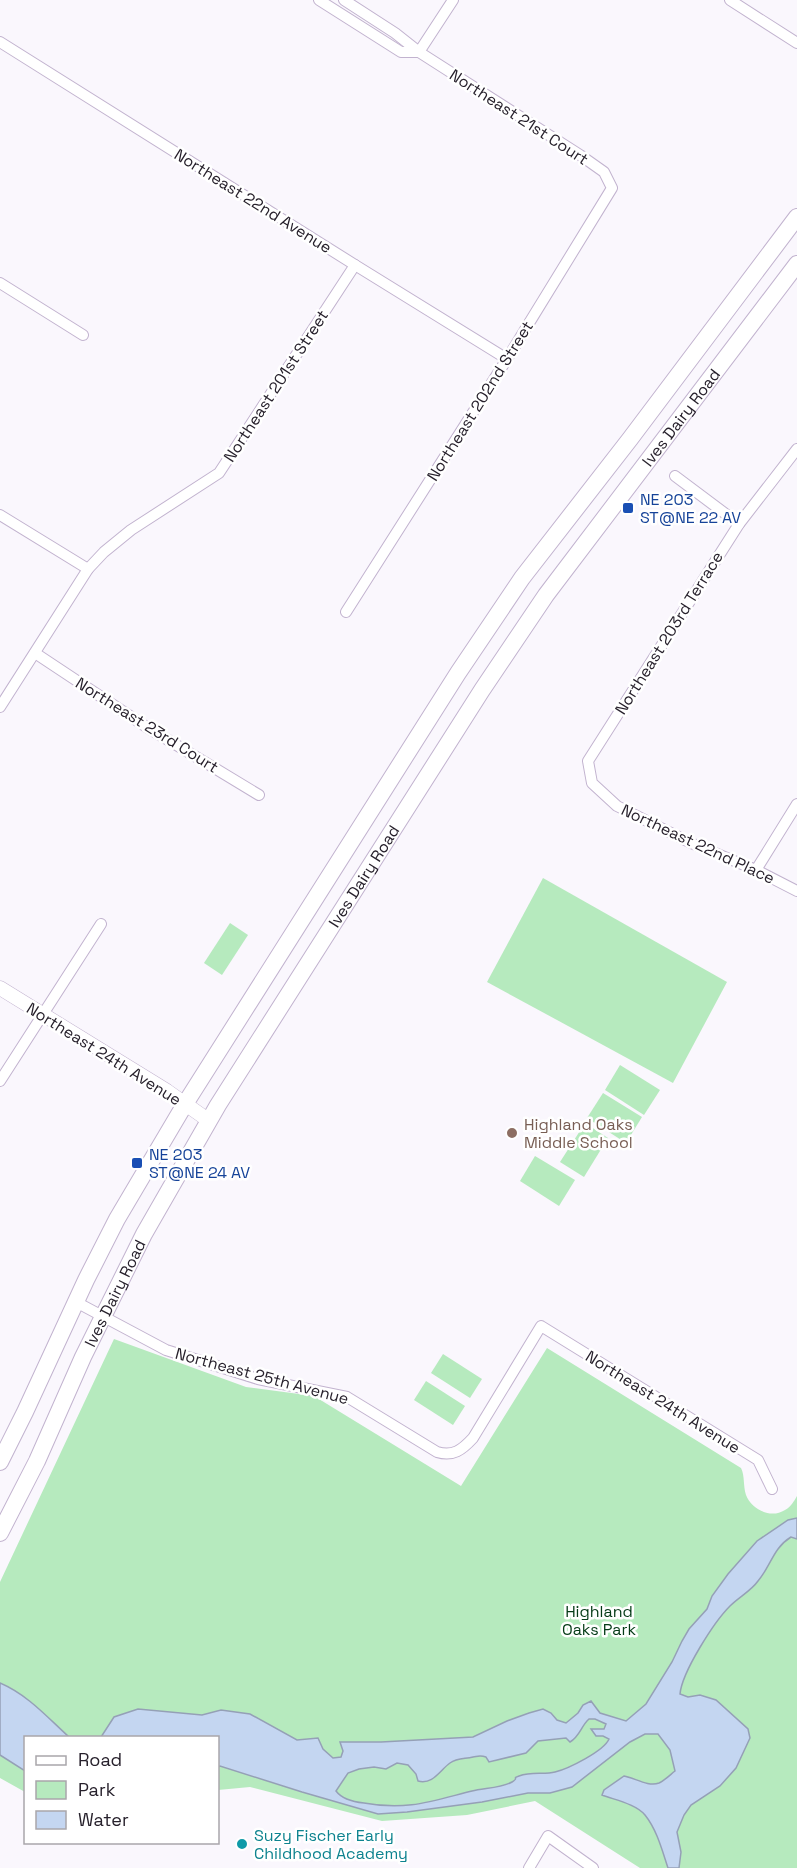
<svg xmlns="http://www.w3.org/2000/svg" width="797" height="1868" viewBox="0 0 797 1868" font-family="'Space Grotesk',sans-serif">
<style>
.green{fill:#b6eabe}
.water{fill:#c4d6f1;stroke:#95a0b6;stroke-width:1.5;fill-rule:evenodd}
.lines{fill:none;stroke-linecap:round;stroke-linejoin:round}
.minor-casing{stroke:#c2b3cf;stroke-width:12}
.tertiary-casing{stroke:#c2b3cf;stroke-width:15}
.primary-casing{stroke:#c2b3cf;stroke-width:18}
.minor{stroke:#fff;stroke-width:10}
.tertiary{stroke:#fff;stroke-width:14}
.primary{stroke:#fff;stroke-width:16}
.transit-dot{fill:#1a4fb4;stroke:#fff;stroke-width:2}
.education-dot{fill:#8d6e63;stroke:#fff;stroke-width:2}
.culture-dot{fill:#0f9aa8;stroke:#fff;stroke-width:2}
.labels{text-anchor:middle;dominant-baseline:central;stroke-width:5;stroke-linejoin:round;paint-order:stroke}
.street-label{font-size:16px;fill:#27212c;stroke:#fff}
.transit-label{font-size:16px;fill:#164399;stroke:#fff;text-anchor:start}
.education-label{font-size:16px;fill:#785e54;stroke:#fff;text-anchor:start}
.park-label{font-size:16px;fill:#053b17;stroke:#fff}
.culture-label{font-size:16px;fill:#0d838f;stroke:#fff;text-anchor:start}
</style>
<rect width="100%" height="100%" fill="#faf7fd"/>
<g class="green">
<polygon points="543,878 727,982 673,1083 487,982"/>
<polygon points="230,923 248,935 222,975 204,963"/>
<polygon points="620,1065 660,1090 644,1115 605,1090"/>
<polygon points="603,1093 642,1117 626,1143 587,1118"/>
<polygon points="585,1123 608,1138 584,1177 560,1162"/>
<polygon points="535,1156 575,1180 559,1206 520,1181"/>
<path d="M114,1339L246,1387L314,1396L461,1486L547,1348L741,1468C745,1476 743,1486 746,1495C752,1510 771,1519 785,1510C791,1507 794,1501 797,1496V1868H640L535,1801L467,1815L382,1821L250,1787L218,1790V1738H26L25,1792L0,1778V1582Z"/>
<polygon points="443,1354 482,1379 470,1398 431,1373"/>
<polygon points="426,1381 465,1406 453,1425 414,1400"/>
</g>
<g class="water">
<path d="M797,1518V1539L791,1537C773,1548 771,1566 758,1581C751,1591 739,1597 730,1606C714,1622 682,1672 680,1694L688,1697L700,1695L716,1700L748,1729L750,1738L736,1768L720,1786L691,1805L684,1815L677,1832L681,1852L679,1868H668C662,1850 657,1830 645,1815C636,1804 615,1800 602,1795L604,1790L624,1776C635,1778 648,1787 659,1783C664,1781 671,1774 675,1771L670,1750L658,1734H645L630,1742L572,1787L550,1793H528L482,1802L407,1812L378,1814L302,1792L220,1766L218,1767V1738L101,1737L114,1717L138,1709L202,1715L221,1710L250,1714L297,1740L318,1738L323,1749L333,1758L341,1757L343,1751L340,1742H381L473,1737L507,1721L529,1713L543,1709L551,1713L557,1720L566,1723L578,1713L583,1705L591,1701L600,1713L626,1721L646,1704L672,1662L682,1641L689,1629L707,1609L712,1596L728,1574L757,1541L788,1520ZM589,1719H595L606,1724L604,1729H591L596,1736H603L609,1739C604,1751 568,1769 555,1772C544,1775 532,1771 519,1776C511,1779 520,1777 512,1782C502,1788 484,1788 472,1791C432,1801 407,1811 364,1803C354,1802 342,1799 336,1791L348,1773L359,1769L374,1767L386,1769L397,1763L408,1765L416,1774L418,1781C433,1785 440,1770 450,1763C457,1758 464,1759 473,1757C479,1756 480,1755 486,1757L489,1762L526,1753L538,1741L566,1738L570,1742C580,1736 581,1726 589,1719Z"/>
<path d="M0,1683C28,1695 47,1717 69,1737L26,1738L25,1771L0,1755Z"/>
</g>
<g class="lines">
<defs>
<g id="minor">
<polyline points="319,0 401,52 418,52"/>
<polyline points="344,0 395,33 419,52 580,155 604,172 612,188 507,359 346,612"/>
<polyline points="730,0 797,43"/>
<polyline points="0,42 355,265 507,359"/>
<polyline points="419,52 453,0"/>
<polyline points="0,283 83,335"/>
<polyline points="797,449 739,524 588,761 592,783 617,806 691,843 756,870 797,891"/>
<polyline points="675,476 739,524"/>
<polyline points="0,515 88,569"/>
<polyline points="35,653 145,726 259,795"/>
<polyline points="0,707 88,569 104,552 131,530 219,473 355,265"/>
<polyline points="756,870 797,804"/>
<polyline points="0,1081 101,924"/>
<path d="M76,1302L166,1350L258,1379L347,1397L437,1452C453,1457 462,1450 473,1438L541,1326L758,1460L772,1489"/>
<polyline points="529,1868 548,1836 593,1868"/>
</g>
<polyline id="tertiary" points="0,988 167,1091 208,1120"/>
<g id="primary">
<polyline points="0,1462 25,1412 86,1280 117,1219 185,1104 458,673 522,578 630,439 797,217"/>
<path id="s1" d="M0,1533L37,1461L83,1357L144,1234L218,1105L482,690L546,595L797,264"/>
</g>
</defs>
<use href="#minor" class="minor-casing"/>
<use href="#tertiary" class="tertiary-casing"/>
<use href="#primary" class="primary-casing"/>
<use href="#minor" class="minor"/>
<use href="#tertiary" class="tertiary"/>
<use href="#primary" class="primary"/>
</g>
<g class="transit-dot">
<rect x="622" y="502" width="12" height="12" rx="3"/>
<rect x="131" y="1157" width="12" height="12" rx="3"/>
</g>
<circle class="education-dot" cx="512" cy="1133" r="6"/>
<circle class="culture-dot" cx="242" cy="1844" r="6"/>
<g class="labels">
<g class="street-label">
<text transform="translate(519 117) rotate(33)">Northeast 21st Court</text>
<text transform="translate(253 201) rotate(32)">Northeast 22nd Avenue</text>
<text transform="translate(276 386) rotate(-57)">Northeast 201st Street</text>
<text transform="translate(480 401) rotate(-58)">Northeast 202nd Street</text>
<text stroke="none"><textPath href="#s1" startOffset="1310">Ives Dairy Road</textPath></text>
<text transform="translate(669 633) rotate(-58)">Northeast 203rd Terrace</text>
<text transform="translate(147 725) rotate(32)">Northeast 23rd Court</text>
<text transform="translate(698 844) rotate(25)">Northeast 22nd Place</text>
<text stroke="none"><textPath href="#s1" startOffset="752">Ives Dairy Road</textPath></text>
<text transform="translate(104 1054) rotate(32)">Northeast 24th Avenue</text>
<text stroke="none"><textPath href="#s1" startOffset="266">Ives Dairy Road</textPath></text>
<text transform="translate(262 1376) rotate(15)">Northeast 25th Avenue</text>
<text transform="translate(663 1402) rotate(32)">Northeast 24th Avenue</text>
</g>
<g class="transit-label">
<text x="640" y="499">NE 203<tspan x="640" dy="18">ST@NE 22 AV</tspan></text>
<text x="149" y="1154">NE 203<tspan x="149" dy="18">ST@NE 24 AV</tspan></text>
</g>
<g class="education-label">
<text x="524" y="1124">Highland Oaks<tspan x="524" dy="18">Middle School</tspan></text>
</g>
<g class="park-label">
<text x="599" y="1611">Highland<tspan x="599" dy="18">Oaks Park</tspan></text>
</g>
<g class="culture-label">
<text x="254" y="1835">Suzy Fischer Early<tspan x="254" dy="18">Childhood Academy</tspan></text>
</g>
</g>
<rect x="24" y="1736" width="195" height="108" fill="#ffffff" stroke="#a9a6ab" stroke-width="1.5"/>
<rect x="36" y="1756" width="30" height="9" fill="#ffffff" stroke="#a9a6ab" stroke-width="1.5"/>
<text x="78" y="1766" font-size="18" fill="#27212c">Road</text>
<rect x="36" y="1781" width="30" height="18" fill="#b6eabe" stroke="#a9a6ab" stroke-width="1.5"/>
<text x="78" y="1796" font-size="18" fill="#27212c">Park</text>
<rect x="36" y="1811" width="30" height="18" fill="#c4d6f1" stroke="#a9a6ab" stroke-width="1.5"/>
<text x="78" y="1826" font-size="18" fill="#27212c">Water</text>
</svg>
